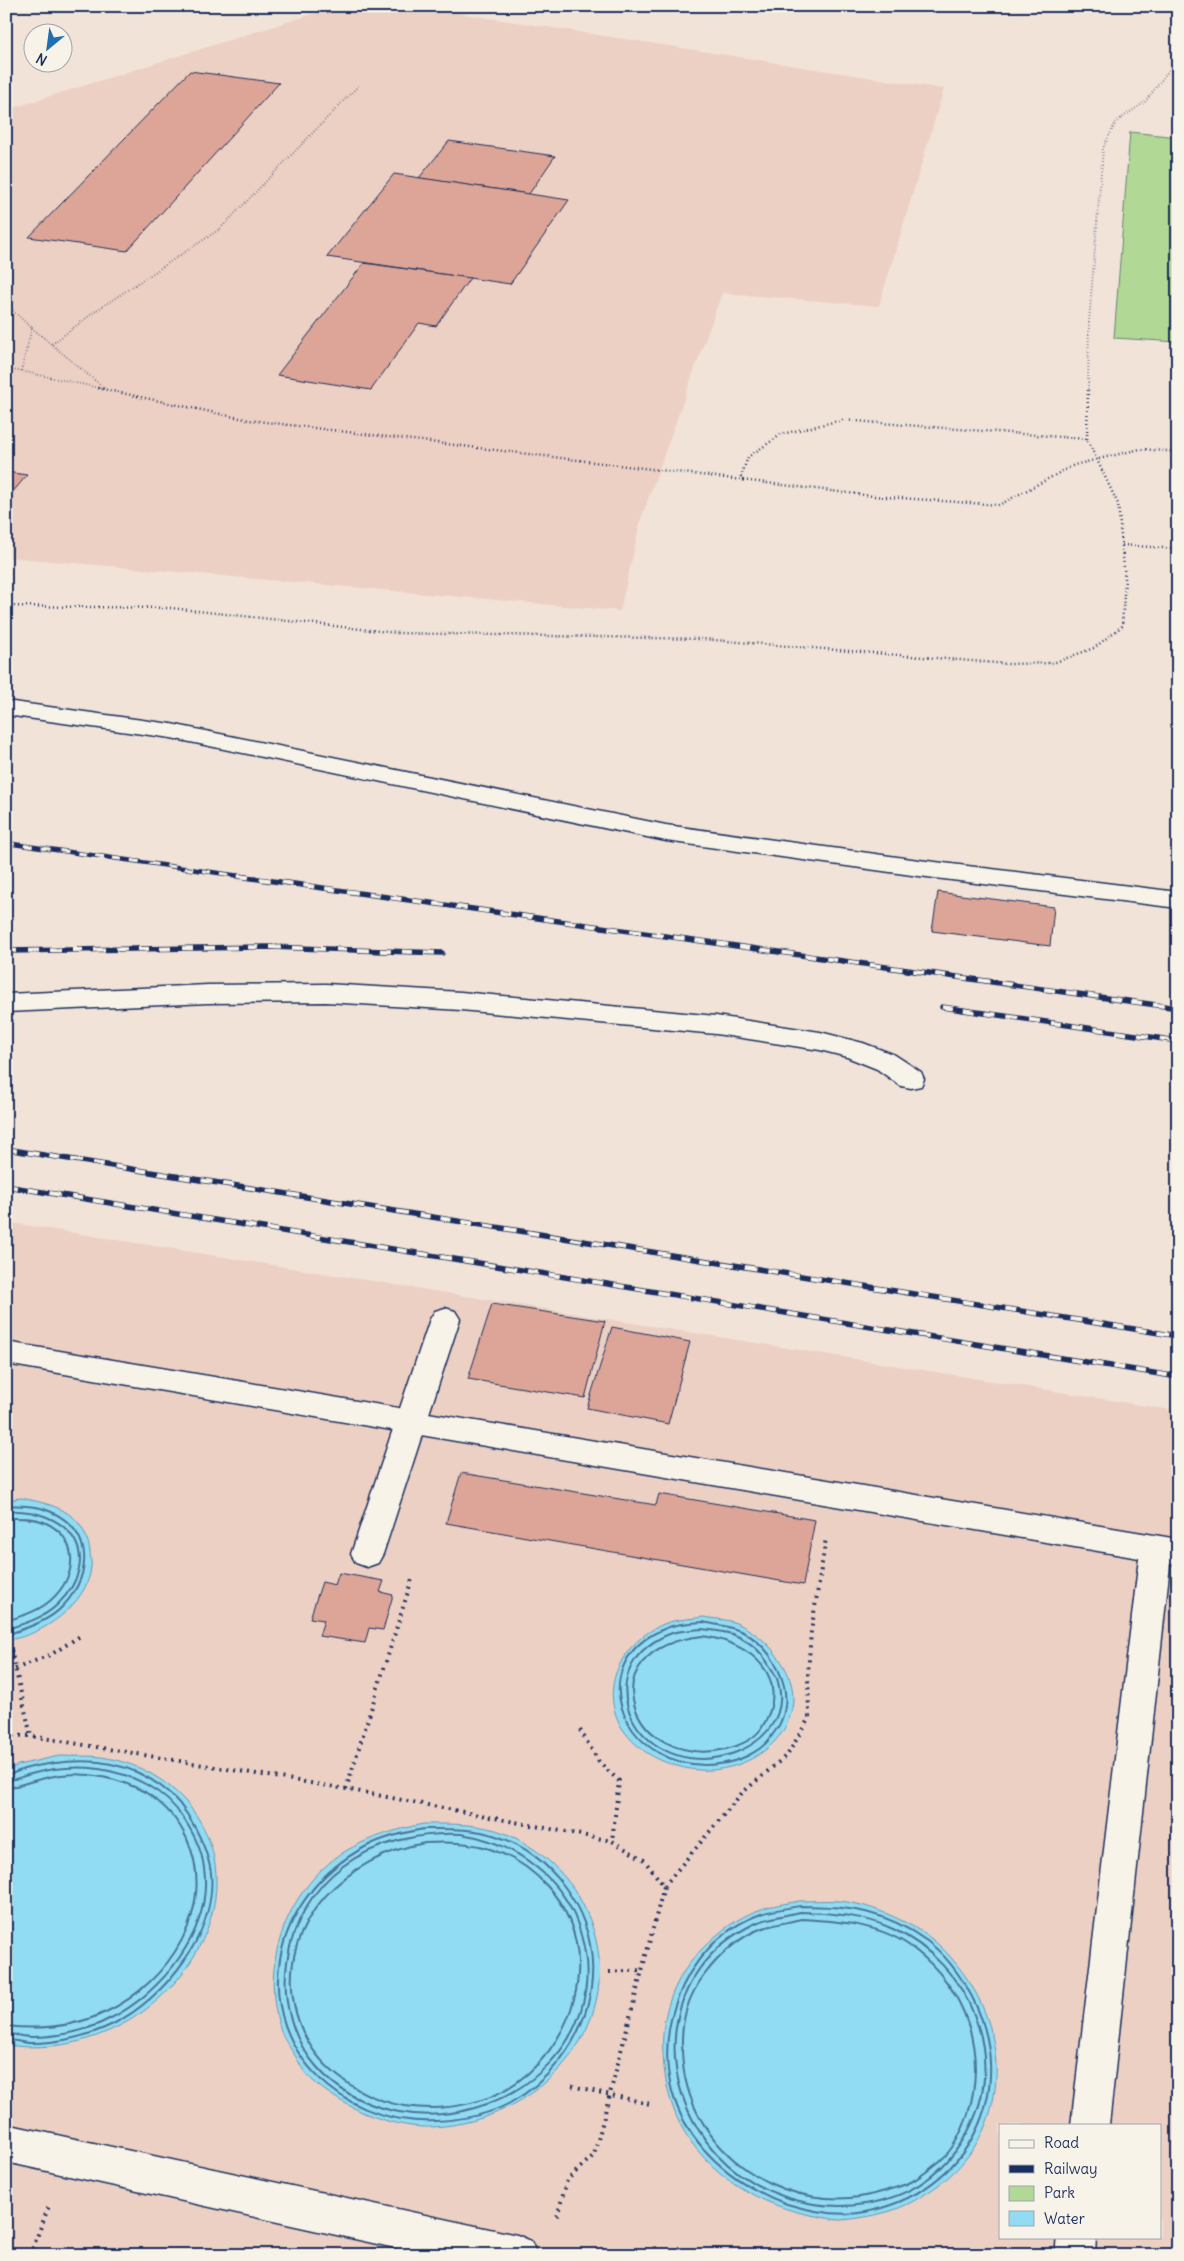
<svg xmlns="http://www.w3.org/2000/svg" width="1184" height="2261" viewBox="0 0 1184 2261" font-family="Delius,sans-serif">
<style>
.built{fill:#ecd0c4;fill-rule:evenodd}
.green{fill:#b1d894;stroke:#668479}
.water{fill:#91dcf2;stroke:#6297b7}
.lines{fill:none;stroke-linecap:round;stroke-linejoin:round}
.shore{stroke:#4a7499;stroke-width:2}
.building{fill:#dda597;stroke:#1b2f5e}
.lane-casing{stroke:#1b2f5e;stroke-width:3}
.street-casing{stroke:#1b2f5e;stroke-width:3}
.path-far2{stroke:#1b2f5e;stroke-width:2;stroke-dasharray:0.5 2.5;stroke-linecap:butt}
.path-far1{stroke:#1b2f5e;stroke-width:2.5;stroke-dasharray:1 3;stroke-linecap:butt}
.path{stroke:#1b2f5e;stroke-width:4;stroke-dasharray:2 5;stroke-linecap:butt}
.lane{fill:#f7f3e8;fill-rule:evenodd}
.street{fill:#f7f3e8;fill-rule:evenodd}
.rail-far1-casing{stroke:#1b2f5e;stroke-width:4.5}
.rail-casing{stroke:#1b2f5e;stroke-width:5.5}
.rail-far1{stroke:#f7f3e8;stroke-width:3;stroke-dasharray:9;stroke-linecap:butt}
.rail{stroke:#f7f3e8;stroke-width:4;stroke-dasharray:11;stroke-linecap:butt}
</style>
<rect width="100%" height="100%" fill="#f2e3d8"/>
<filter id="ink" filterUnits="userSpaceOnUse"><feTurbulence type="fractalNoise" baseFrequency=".02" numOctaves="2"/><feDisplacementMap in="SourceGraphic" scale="10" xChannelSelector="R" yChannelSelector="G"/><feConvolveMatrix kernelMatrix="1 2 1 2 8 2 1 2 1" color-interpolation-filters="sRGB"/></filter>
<g filter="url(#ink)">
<g class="built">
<polygon points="338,6 412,6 944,89 879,306 722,293 641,519 620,611 6,557 6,110"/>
<path d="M6,1222L1178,1411V2255H6ZM1000,2125H1160V2237H1000Z"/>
</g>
<polygon class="green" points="1130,132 1178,137 1178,342 1114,338"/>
<g class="water">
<path d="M21,1498C40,1502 59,1505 74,1518C83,1526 89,1541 90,1552C90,1557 92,1562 91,1567C88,1604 41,1637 6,1640V1500Z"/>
<path d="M703,1617C713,1619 726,1619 736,1623C752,1630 765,1640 775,1653C830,1720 748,1788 677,1766C655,1760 635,1748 622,1728C596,1685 626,1637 669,1622C679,1619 692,1619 703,1617Z"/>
<path d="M59,1756C73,1757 88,1755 101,1757C134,1762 164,1777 186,1802C254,1880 197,1991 113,2029C80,2045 43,2050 6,2045V1771L18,1765Z"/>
<path d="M423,1824C452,1824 480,1823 507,1834C537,1847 564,1871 580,1899C642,2010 547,2123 431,2127C409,2128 384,2121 364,2113C343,2103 322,2091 306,2074C302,2069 299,2062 296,2057C292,2050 286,2043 283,2036C257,1970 285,1890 344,1852C369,1837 395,1830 423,1824Z"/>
<path d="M799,1901C813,1901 827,1900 840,1901C868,1904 898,1917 922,1932C940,1943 956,1962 968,1980C1013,2048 1005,2137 937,2186C922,2197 905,2207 887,2212C873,2216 856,2219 841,2220C833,2220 824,2217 816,2216C761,2207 706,2174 680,2124C669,2102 664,2077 663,2054C660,2014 675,1975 704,1947C719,1932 738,1917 759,1910C771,1905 786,1904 799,1901Z"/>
</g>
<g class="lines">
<g class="shore">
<path d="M6,1505C18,1506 33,1505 44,1509C91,1525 96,1571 63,1606C48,1622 26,1628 6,1635"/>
<path d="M6,1511C67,1507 107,1555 58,1604C44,1618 24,1624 6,1629"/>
<path d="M6,1518C18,1518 32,1517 44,1522C80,1538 78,1576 51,1600C39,1611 22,1616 6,1621"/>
<path d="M703,1622C717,1625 731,1626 743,1632C773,1648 795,1688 781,1721C779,1727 774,1732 771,1737C760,1753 737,1762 719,1764C624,1776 576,1661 669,1627C680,1623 692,1623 703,1622Z"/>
<path d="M702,1629C712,1630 723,1631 732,1634C748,1640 761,1651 769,1665C772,1670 777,1676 778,1682C791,1728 745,1758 703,1759C625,1759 591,1663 672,1633C681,1630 692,1630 702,1629Z"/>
<path d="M702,1636C751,1642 794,1678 761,1729C753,1740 738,1746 726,1749C632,1771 584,1649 702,1636Z"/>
<path d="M6,1775C12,1774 18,1771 24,1769C47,1763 75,1760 99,1762C134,1766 169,1785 187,1814C199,1833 208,1851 211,1873C217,1933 164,1999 113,2024C89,2036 59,2043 32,2043C23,2043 15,2040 6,2040"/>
<path d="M6,1781C15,1780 23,1776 31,1774C53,1768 76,1766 99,1769C133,1774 165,1790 184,1819C194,1834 202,1850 204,1868C213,1930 162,1993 109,2019C87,2031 57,2037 32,2037C23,2037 15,2034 6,2034"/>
<path d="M6,1789C24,1784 43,1777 61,1775C89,1772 121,1779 145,1792C164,1804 178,1819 187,1839C218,1908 169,1982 106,2012C74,2027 40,2030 6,2026"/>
<path d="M424,1829C448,1829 473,1828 496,1836C523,1844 547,1863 564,1886C620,1961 588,2059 510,2103C488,2115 460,2120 435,2121C397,2123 358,2111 328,2086C244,2015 272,1896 365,1847C384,1837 403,1833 424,1829Z"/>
<path d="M461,1834C488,1838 515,1850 536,1867C558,1884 574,1908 581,1935C613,2045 502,2131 399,2112C367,2106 337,2091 316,2066C265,2007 281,1912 343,1866C376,1842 421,1832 461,1834Z"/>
<path d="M425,1843C447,1842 469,1842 490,1849C512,1856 532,1869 548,1887C606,1952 575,2051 503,2091C483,2102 454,2108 431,2108C397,2108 365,2098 338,2076C314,2057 300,2034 294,2004C278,1920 348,1856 425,1843Z"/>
<path d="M800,1906C849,1906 886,1911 927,1941C946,1955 960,1975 971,1995C1021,2089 969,2192 865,2212C839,2217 813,2212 787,2204C745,2189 706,2161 684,2121C643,2046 680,1943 761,1914C773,1910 787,1908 800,1906Z"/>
<path d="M800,1912C832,1913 864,1915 893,1929C969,1964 1010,2058 967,2133C945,2173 910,2197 865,2204C812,2212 754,2194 717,2154C651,2082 661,1968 754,1924C768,1917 784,1916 800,1912Z"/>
<path d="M801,1919C839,1921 882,1924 914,1949C966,1989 987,2051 968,2114C963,2130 953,2150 940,2161C931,2168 921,2177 911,2182C903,2186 893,2188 885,2191C789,2222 684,2153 682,2050C681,2021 687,1997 705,1974C718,1957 734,1942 753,1932C768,1925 785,1923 801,1919Z"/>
</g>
</g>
<g class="building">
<polygon points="190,71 279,83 127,251 29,237"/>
<polygon points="449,141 555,156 529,194 419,178"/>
<polygon points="394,174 529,194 569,200 510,284 327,257"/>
<polygon points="364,263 470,278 436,326 419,323 371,390 277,375"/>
<polygon points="6,472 27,475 6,500"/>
<polygon points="938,892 1054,907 1050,946 932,931"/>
<polygon points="492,1304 605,1321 585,1398 468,1379"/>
<polygon points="612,1327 690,1342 668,1424 587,1408"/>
<polygon points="461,1473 656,1505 659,1494 815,1520 803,1585 446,1523"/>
<polygon points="339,1573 384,1581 380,1592 393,1595 383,1630 369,1628 365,1643 319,1636 324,1620 310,1618 322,1582 335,1585"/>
</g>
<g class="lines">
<defs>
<g id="lane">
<polygon points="6,701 171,724 666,825 919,860 1178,892 1178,908 919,876 666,841 171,738 6,715"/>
<polygon points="326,984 461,992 716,1016 820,1032 863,1043 895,1055 921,1072 924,1079 921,1086 911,1088 901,1086 877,1069 847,1057 820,1050 716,1034 461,1010 326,1002 208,1003 6,1012 6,994 208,985"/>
<polygon points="445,1308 455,1311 460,1319 383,1554 378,1563 367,1567 356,1563 351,1554 430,1319 435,1311"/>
</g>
<g id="street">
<polygon points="6,1342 1178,1539 1178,1565 1170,1564 1109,2125 1071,2125 1139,1558 6,1364"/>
<polygon points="6,2124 517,2235 531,2241 537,2255 427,2255 6,2162"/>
<polygon points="1057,2237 1096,2237 1095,2255 1055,2255"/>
</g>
</defs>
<use href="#lane" class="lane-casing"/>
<use href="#street" class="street-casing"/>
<g class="path-far2">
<polyline points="6,305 32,328 21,371"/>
<polyline points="32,328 104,388"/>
<polyline points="52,344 97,310 220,229 358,86"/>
<polyline points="6,370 21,371 104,389"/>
<polyline points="1088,389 1089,322 1103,148 1116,122 1145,102 1178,58"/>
</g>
<g class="path-far1">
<polyline points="98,388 249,420 873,496 999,505 1074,465 1140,449 1178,452"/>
<polyline points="1087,439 1088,388"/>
<polyline points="1122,545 1178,549"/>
<polyline points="6,606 171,608 397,633 702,639 1009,664 1053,663 1094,648 1122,626 1125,578 1118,504 1087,439 842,420 782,434 748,457 740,479"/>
</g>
<g class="path">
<polyline points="11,1650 31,1736"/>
<polyline points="15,1669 52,1654 83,1634"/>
<polyline points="580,1730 599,1762 619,1781 612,1841"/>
<polyline points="6,1735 31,1736 346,1789 612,1841 644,1860 664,1886 594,2155 567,2180 556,2220"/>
<polyline points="346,1789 412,1579"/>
<polyline points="664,1886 742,1793 788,1754 809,1718 808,1674 811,1632 826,1538"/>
<polyline points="609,1972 643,1970"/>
<polyline points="572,2086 650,2104"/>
<polyline points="30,2255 49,2206"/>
</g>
<use href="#lane" class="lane"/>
<use href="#street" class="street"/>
<defs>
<polyline id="rail-far1" points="6,843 247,877"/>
<g id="rail">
<polyline points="238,876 1178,1008"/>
<polyline points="6,951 269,947 442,953"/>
<polyline points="942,1007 1178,1041"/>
<polyline points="6,1149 1178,1336"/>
<polyline points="6,1186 1178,1377"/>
</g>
</defs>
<use href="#rail-far1" class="rail-far1-casing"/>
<use href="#rail" class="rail-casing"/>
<use href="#rail-far1" class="rail-far1"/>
<use href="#rail" class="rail"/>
</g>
</g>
<rect width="1184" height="2261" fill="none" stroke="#f7f3e8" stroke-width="25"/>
<rect x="12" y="12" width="1159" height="2236" fill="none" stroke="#1b2f5e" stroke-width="2" filter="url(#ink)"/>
<rect x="999" y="2124" width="162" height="115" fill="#f7f3e8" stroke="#9fa5b1"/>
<rect x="1009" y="2140" width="25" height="8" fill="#f7f3e8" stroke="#9fa5b1"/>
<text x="1044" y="2148" font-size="15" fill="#1b2f5e">Road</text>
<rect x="1009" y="2165" width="25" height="8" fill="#1b2f5e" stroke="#9fa5b1"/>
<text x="1044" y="2174" font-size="15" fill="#1b2f5e">Railway</text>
<rect x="1009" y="2186" width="25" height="15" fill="#b1d894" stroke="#9fa5b1"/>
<text x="1044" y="2198" font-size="15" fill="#1b2f5e">Park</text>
<rect x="1009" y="2211" width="25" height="15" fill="#91dcf2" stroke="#9fa5b1"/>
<text x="1044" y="2224" font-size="15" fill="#1b2f5e">Water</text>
<g transform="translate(48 48) rotate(209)"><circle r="24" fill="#f7f3e8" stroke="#9fa5b1"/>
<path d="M0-4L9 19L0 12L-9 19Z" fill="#1f6fb2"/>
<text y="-8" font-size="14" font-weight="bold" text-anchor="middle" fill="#1b2f5e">N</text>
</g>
</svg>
